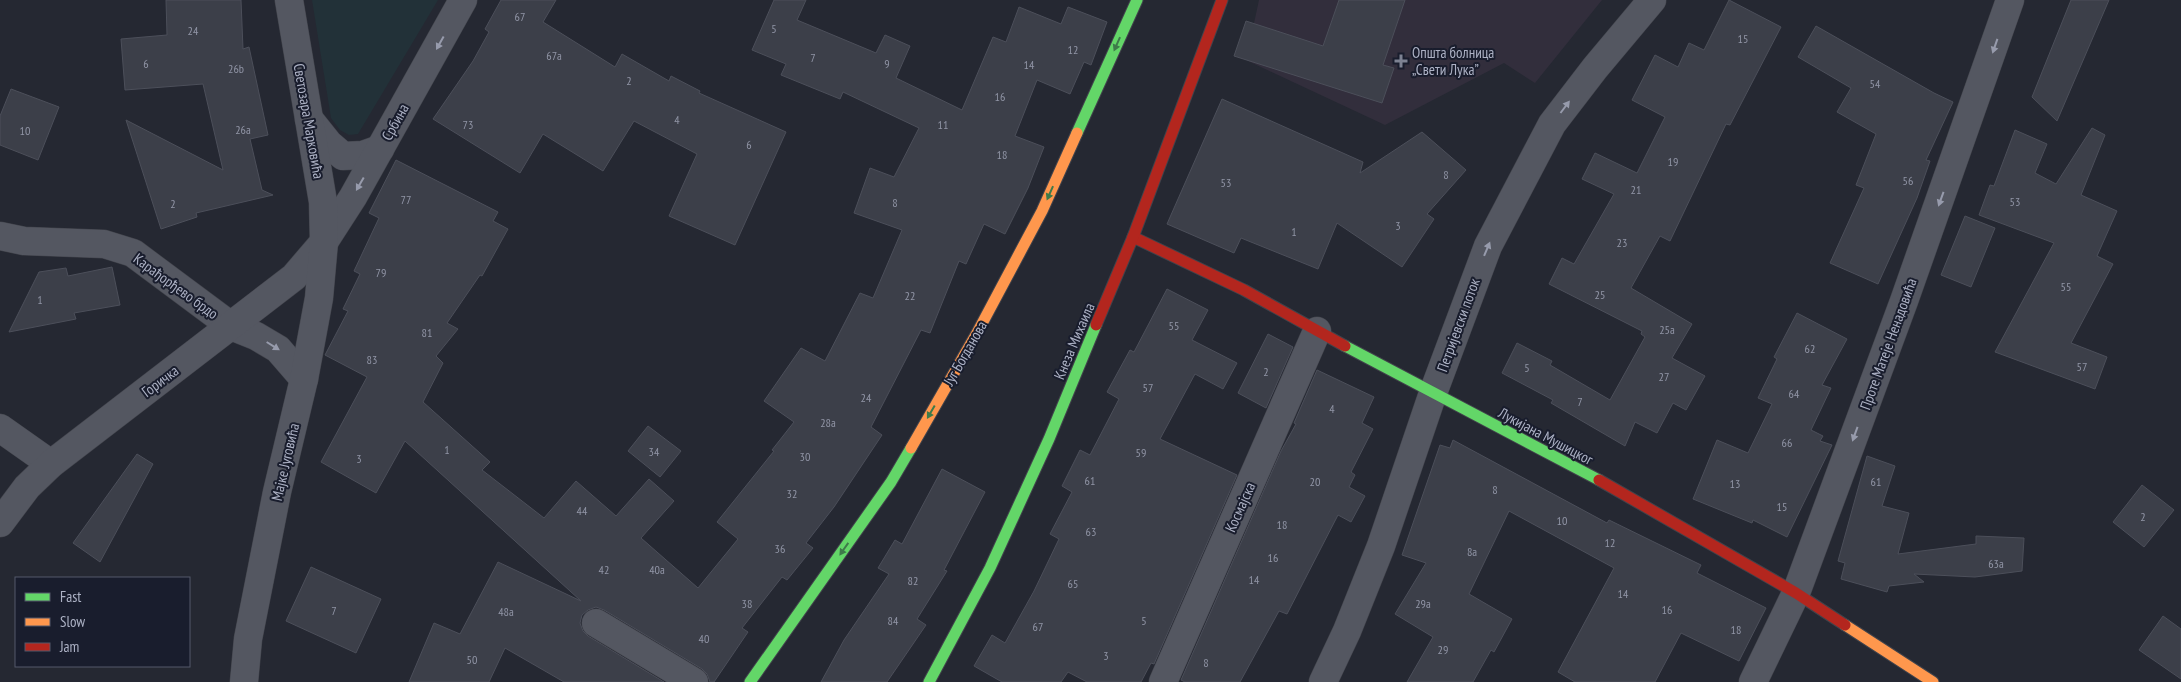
<svg xmlns="http://www.w3.org/2000/svg" width="2181" height="682" viewBox="0 0 2181 682" font-family="'PT Sans Narrow',sans-serif">
<style>
.medical{fill:#322e3c}
.green{fill:#223138}
.building{fill:#3c3f49;stroke:#4c4f5a}
.lines{fill:none;stroke-linecap:round;stroke-linejoin:round}
.street-casing{stroke:#41434b;stroke-width:29}
.fast-casing{stroke:#41434b;stroke-width:13}
.slow-casing{stroke:#41434b;stroke-width:13}
.jam-casing{stroke:#41434b;stroke-width:13}
.street{stroke:#545761;stroke-width:28}
.fast{stroke:#63d668;stroke-width:11}
.slow{stroke:#ff974d;stroke-width:11}
.jam{stroke:#b3261e;stroke-width:11}
.oneway{fill:#979bac}
.oneway2{fill:#3e7a4a}
.poi-dot{fill:#7d8292;stroke:#191d2d;stroke-width:2}
.labels{text-anchor:middle;dominant-baseline:central;stroke-width:4;stroke-linejoin:round;paint-order:stroke}
.number-label{font-size:12px;fill:#9195a6}
.poi-label{font-size:15px;fill:#adb2c5;stroke:#191d2d;text-anchor:start}
.street-label{font-size:15px;fill:#adb2c5;stroke:#191d2d}
</style>
<rect width="100%" height="100%" fill="#252832"/>
<polygon class="medical" points="1259,0 1602,0 1535,83 1504,63 1385,125 1246,60"/>
<polygon class="green" points="312,0 438,0 358,134 349,135 340,130 331,118"/>
<g class="building">
<polygon points="166,0 241,0 243,49 249,47 268,135 250,139 262,190 273,195 196,213 197,217 161,229 126,120 223,170 203,84 125,90 121,39 167,35"/>
<polygon points="501,0 556,0 543,22 615,67 622,54 669,81 671,76 700,91 699,93 786,132 735,245 669,216 697,154 634,121 603,171 543,134 520,173 433,119 473,61 489,32 485,29"/>
<polygon points="774,0 806,0 797,20 876,53 885,35 910,46 896,78 962,110 993,37 1006,42 1019,7 1061,24 1068,7 1107,22 1091,65 1084,62 1070,94 1037,80 1015,136 1044,147 1028,188 1005,234 984,224 966,264 959,261 930,333 921,330 871,427 882,435 834,507 806,543 813,548 787,580 782,577 742,628 748,632 714,682 710,682 707,674 702,669 604,610 596,607 588,610 582,615 580,623 583,631 588,636 664,682 564,682 505,648 489,682 409,682 434,623 460,634 498,562 581,601 405,441 376,493 321,462 367,377 325,355 348,311 343,309 360,274 354,271 379,218 369,213 396,160 498,212 493,221 508,229 482,276 480,275 447,323 458,329 436,356 443,363 423,402 490,462 482,470 544,518 576,481 616,516 649,479 674,501 641,538 698,588 738,539 717,522 774,451 772,450 794,422 764,401 801,348 825,361 860,293 873,298 902,230 854,213 870,168 894,177 919,128 843,92 840,99 781,75 786,64 752,50"/>
<polygon points="1339,0 1405,0 1383,65 1394,68 1382,103 1234,56 1246,21 1323,46"/>
<polygon points="1729,0 1781,27 1730,125 1726,124 1670,241 1660,236 1631,288 1692,324 1672,358 1705,376 1686,410 1673,403 1657,433 1635,422 1625,446 1551,403 1553,400 1502,373 1517,343 1552,361 1550,365 1610,400 1645,337 1641,334 1642,331 1549,284 1562,258 1574,264 1614,194 1582,179 1595,153 1637,173 1665,117 1632,100 1655,55 1678,67 1689,43 1704,50"/>
<polygon points="2071,0 2109,0 2057,121 2032,97"/>
<polygon points="1816,26 1934,93 1953,102 1926,160 1930,161 1917,198 1878,284 1830,263 1864,188 1856,185 1876,134 1837,112 1851,88 1798,57"/>
<polygon points="11,89 59,107 38,160 0,145 0,116"/>
<polygon points="1222,99 1363,162 1360,173 1422,132 1466,170 1427,214 1434,219 1402,267 1337,223 1318,269 1241,238 1234,253 1167,224"/>
<polygon points="2092,128 2105,135 2081,195 2117,211 2097,256 2113,264 2071,343 2107,357 2095,389 1995,352 2054,243 1979,215 1990,185 1994,186 2015,130 2047,144 2035,173 2056,184"/>
<polygon points="1965,216 1995,228 1971,287 1941,275"/>
<polygon points="112,267 120,305 74,313 76,319 9,332 39,272 66,268 68,276"/>
<polygon points="1167,289 1208,310 1192,340 1237,363 1223,389 1195,374 1160,439 1237,475 1154,664 1151,663 1141,682 1087,682 1068,672 1061,682 1002,682 974,666 992,635 1005,643 1034,591 1059,539 1050,534 1072,492 1062,486 1080,450 1090,455 1119,399 1107,392 1130,350 1134,352"/>
<polygon points="1797,313 1847,339 1822,385 1831,388 1811,430 1823,436 1820,441 1832,445 1787,537 1753,520 1752,523 1693,499 1717,440 1748,453 1772,404 1758,398 1777,359 1774,357"/>
<polygon points="1268,334 1293,347 1266,408 1238,393"/>
<polygon points="1317,370 1374,397 1362,423 1373,429 1351,472 1355,475 1349,487 1365,496 1351,522 1338,515 1287,614 1279,611 1240,682 1185,682 1181,680 1281,451 1296,424 1294,423"/>
<polygon points="648,426 681,451 660,477 628,451"/>
<polygon points="1453,440 1607,523 1609,520 1701,565 1697,573 1766,608 1739,661 1681,633 1655,682 1575,682 1558,672 1614,568 1509,511 1469,594 1512,619 1494,652 1491,650 1473,682 1407,682 1433,637 1395,614 1426,563 1402,555 1440,445 1450,448"/>
<polygon points="137,454 153,464 100,562 73,543"/>
<polygon points="1867,456 1895,466 1882,506 1909,513 1898,554 1976,544 1976,536 2024,538 2022,571 1975,577 1914,574 1924,582 1889,586 1887,592 1841,579 1845,563 1838,561"/>
<polygon points="942,469 985,492 944,570 947,571 917,619 926,625 887,682 821,682 844,640 889,574 878,568 895,540 902,544"/>
<polygon points="2142,485 2174,510 2144,547 2113,522"/>
<polygon points="311,567 381,599 356,653 286,621"/>
<polygon points="2163,616 2181,629 2181,679 2139,650"/>
</g>
<g class="lines">
<defs>
<g id="street">
<polyline points="309,119 329,144 343,156 363,155 380,149"/>
<polyline points="0,236 24,241 104,244 133,253 231,326 256,336 278,349 304,379"/>
<polyline points="0,428 51,464"/>
<polyline points="0,523 27,487 51,464 294,277 324,242 353,197 463,0"/>
<polyline points="596,623 694,682"/>
<polyline points="244,682 248,639 277,492 304,379 319,298 324,242 323,202 289,0"/>
<polyline points="1163,682 1317,331"/>
<polyline points="1323,682 1347,631 1381,546 1433,393 1488,246 1552,124 1595,68 1652,0"/>
<polyline points="1753,682 1796,593 1904,301 2010,0"/>
</g>
<g id="fast">
<polyline points="1077,133 1137,0"/>
<polyline points="1345,346 1599,480"/>
<polyline points="750,682 891,482 911,448"/>
<polyline points="929,682 990,568 1049,439 1096,325"/>
</g>
<g id="slow">
<polyline points="911,448 977,333 1042,211 1077,133"/>
<polyline points="1845,625 1933,682"/>
</g>
<g id="jam">
<polyline points="1133,237 1244,290 1345,346"/>
<polyline points="1096,325 1133,237 1222,0"/>
<polyline points="1599,480 1796,593 1845,625"/>
</g>
</defs>
<use href="#street" class="street-casing"/>
<use href="#fast" class="fast-casing"/>
<use href="#slow" class="slow-casing"/>
<use href="#jam" class="jam-casing"/>
<use href="#street" class="street"/>
<use href="#fast" class="fast"/>
<use href="#slow" class="slow"/>
<use href="#jam" class="jam"/>
</g>
<defs><path id="oneway-solid" d="M-6-.8H1V-3.2L6.5 0L1 3.2V.8H-6Z" transform="scale(1.25)"/></defs>
<g class="oneway">
<use href="#oneway-solid" transform="translate(440 43) rotate(119)"/>
<use href="#oneway-solid" transform="translate(1995 46) rotate(109)"/>
<use href="#oneway-solid" transform="translate(1565 107) rotate(-53)"/>
<use href="#oneway-solid" transform="translate(360 184) rotate(120)"/>
<use href="#oneway-solid" transform="translate(1941 199) rotate(110)"/>
<use href="#oneway-solid" transform="translate(1487 249) rotate(-67)"/>
<use href="#oneway-solid" transform="translate(273 346) rotate(32)"/>
<use href="#oneway-solid" transform="translate(1855 434) rotate(110)"/>
</g>
<g class="oneway2">
<use href="#oneway-solid" transform="translate(1117 44) rotate(114)"/>
<use href="#oneway-solid" transform="translate(1050 193) rotate(114)"/>
<use href="#oneway-solid" transform="translate(931 412) rotate(120)"/>
<use href="#oneway-solid" transform="translate(844 549) rotate(125)"/>
</g>
<path class="poi-dot" d="M1398.5 53.5h5v5h5v5h-5v5h-5v-5h-5v-5h5z"/>
<g class="labels">
<g class="number-label">
<text x="520" y="16">67</text>
<text x="774" y="28">5</text>
<text x="193" y="30">24</text>
<text x="1743" y="38">15</text>
<text x="1073" y="49">12</text>
<text x="554" y="55">67a</text>
<text x="813" y="57">7</text>
<text x="146" y="63">6</text>
<text x="887" y="63">9</text>
<text x="1029" y="64">14</text>
<text x="236" y="68">26b</text>
<text x="629" y="80">2</text>
<text x="1875" y="83">54</text>
<text x="1000" y="96">16</text>
<text x="677" y="119">4</text>
<text x="468" y="124">73</text>
<text x="943" y="124">11</text>
<text x="243" y="129">26a</text>
<text x="25" y="130">10</text>
<text x="749" y="144">6</text>
<text x="1002" y="154">18</text>
<text x="1673" y="161">19</text>
<text x="1446" y="174">8</text>
<text x="1908" y="180">56</text>
<text x="1226" y="182">53</text>
<text x="1636" y="189">21</text>
<text x="406" y="199">77</text>
<text x="2015" y="201">53</text>
<text x="895" y="202">8</text>
<text x="173" y="203">2</text>
<text x="1398" y="225">3</text>
<text x="1294" y="231">1</text>
<text x="1622" y="242">23</text>
<text x="381" y="272">79</text>
<text x="2066" y="286">55</text>
<text x="1600" y="294">25</text>
<text x="910" y="295">22</text>
<text x="40" y="299">1</text>
<text x="1174" y="325">55</text>
<text x="1667" y="329">25a</text>
<text x="427" y="332">81</text>
<text x="1810" y="348">62</text>
<text x="372" y="359">83</text>
<text x="2082" y="366">57</text>
<text x="1527" y="367">5</text>
<text x="1266" y="371">2</text>
<text x="1664" y="376">27</text>
<text x="1148" y="387">57</text>
<text x="1794" y="393">64</text>
<text x="866" y="397">24</text>
<text x="1580" y="401">7</text>
<text x="1332" y="408">4</text>
<text x="828" y="422">28a</text>
<text x="1787" y="442">66</text>
<text x="447" y="449">1</text>
<text x="654" y="451">34</text>
<text x="1141" y="452">59</text>
<text x="805" y="456">30</text>
<text x="359" y="458">3</text>
<text x="1090" y="480">61</text>
<text x="1315" y="481">20</text>
<text x="1876" y="481">61</text>
<text x="1735" y="483">13</text>
<text x="1495" y="489">8</text>
<text x="792" y="493">32</text>
<text x="1782" y="506">15</text>
<text x="582" y="510">44</text>
<text x="2143" y="516">2</text>
<text x="1562" y="520">10</text>
<text x="1282" y="524">18</text>
<text x="1091" y="531">63</text>
<text x="1610" y="542">12</text>
<text x="780" y="548">36</text>
<text x="1472" y="551">8a</text>
<text x="1273" y="557">16</text>
<text x="1996" y="563">63a</text>
<text x="604" y="569">42</text>
<text x="657" y="569">40a</text>
<text x="1254" y="579">14</text>
<text x="913" y="580">82</text>
<text x="1073" y="583">65</text>
<text x="1623" y="593">14</text>
<text x="747" y="603">38</text>
<text x="1423" y="603">29a</text>
<text x="1667" y="609">16</text>
<text x="334" y="610">7</text>
<text x="506" y="611">48a</text>
<text x="893" y="620">84</text>
<text x="1144" y="620">5</text>
<text x="1038" y="626">67</text>
<text x="1736" y="629">18</text>
<text x="704" y="638">40</text>
<text x="1443" y="649">29</text>
<text x="1106" y="655">3</text>
<text x="472" y="659">50</text>
<text x="1206" y="662">8</text>
</g>
<g class="poi-label">
<text x="1412" y="52">Општа болница<tspan x="1412" dy="17">„Свети Лука”</tspan></text>
</g>
<g class="street-label">
<text transform="translate(309 121) rotate(80)">Светозара Марковића</text>
<text transform="translate(395 122) rotate(-61)">Србина</text>
<text transform="translate(176 286) rotate(36)">Карађорђево брдо</text>
<text transform="translate(1458 325) rotate(-70)">Петријевски поток</text>
<text transform="translate(1074 341) rotate(-67)">Кнеза Михаила</text>
<text transform="translate(1888 344) rotate(-70)">Проте Матеје Ненадовића</text>
<text transform="translate(965 353) rotate(-60)">Југ Богданова</text>
<text transform="translate(160 381) rotate(-37)">Горичка</text>
<text transform="translate(1546 436) rotate(28)">Лукијана Мушицког</text>
<text transform="translate(285 462) rotate(-77)">Мајке Југовића</text>
<text transform="translate(1240 507) rotate(-66)">Космајска</text>
</g>
</g>
<rect x="15" y="577" width="175" height="90" fill="#191d2d" stroke="#54596a"/>
<rect x="25" y="593" width="25" height="8" fill="#63d668" stroke="#54596a"/>
<text x="60" y="602" font-size="15" fill="#adb2c5">Fast</text>
<rect x="25" y="618" width="25" height="8" fill="#ff974d" stroke="#54596a"/>
<text x="60" y="627" font-size="15" fill="#adb2c5">Slow</text>
<rect x="25" y="643" width="25" height="8" fill="#b3261e" stroke="#54596a"/>
<text x="60" y="652" font-size="15" fill="#adb2c5">Jam</text>
</svg>
